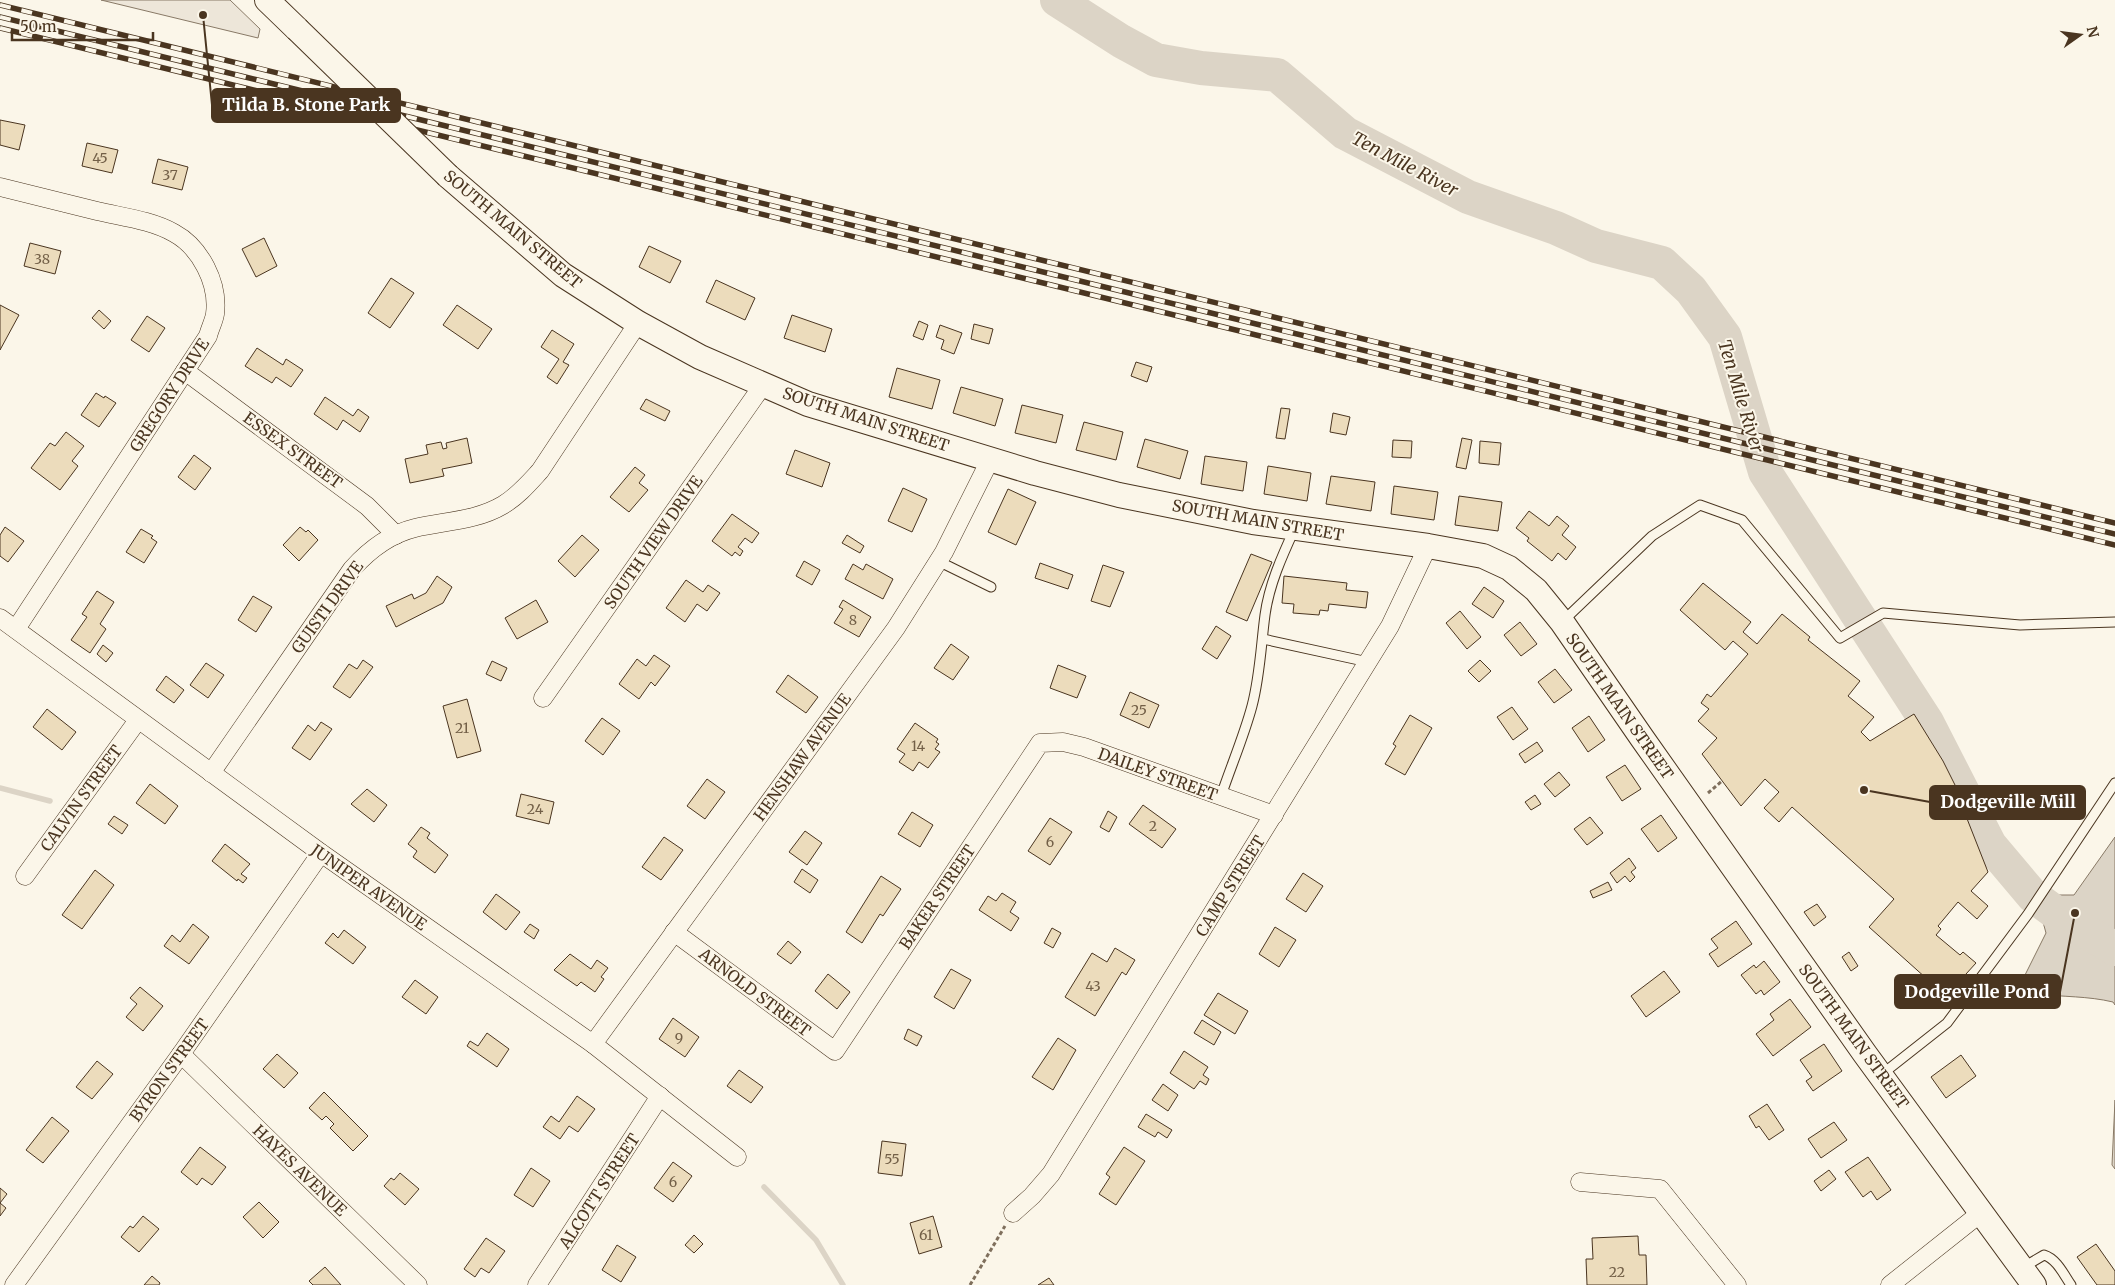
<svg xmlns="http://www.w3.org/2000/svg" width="2115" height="1285" viewBox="0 0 2115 1285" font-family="Merriweather,serif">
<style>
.green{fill:#ede6d9;stroke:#887966}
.water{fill:#dcd4c6;stroke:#887966}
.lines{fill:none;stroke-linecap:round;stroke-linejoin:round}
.stream{stroke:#dcd4c6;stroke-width:5.5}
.river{stroke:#dcd4c6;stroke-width:34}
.building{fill:#ecdcbc;stroke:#4a3520}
.service-casing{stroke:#4a3520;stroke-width:11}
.minor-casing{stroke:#4a3520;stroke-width:19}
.secondary-casing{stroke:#4a3520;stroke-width:26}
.path{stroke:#7f6f5c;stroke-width:3;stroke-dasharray:4 2.5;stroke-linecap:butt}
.service{stroke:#fbf6e9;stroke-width:9}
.minor{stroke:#fbf6e9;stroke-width:18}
.secondary{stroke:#fbf6e9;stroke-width:24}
.rail-casing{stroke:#4a3520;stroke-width:5.5}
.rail{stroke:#fbf6e9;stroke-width:4;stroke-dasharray:11;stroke-linecap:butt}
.secondary-bridge-casing{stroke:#4a3520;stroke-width:26;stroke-linecap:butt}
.secondary-bridge{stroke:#fbf6e9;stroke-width:24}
.labels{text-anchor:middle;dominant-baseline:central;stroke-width:4;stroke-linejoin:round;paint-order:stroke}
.number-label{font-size:14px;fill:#725f47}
.street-label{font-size:16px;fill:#4a3520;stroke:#fbf6e9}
.water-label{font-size:18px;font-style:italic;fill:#4a3520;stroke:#fbf6e9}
.leader{fill:none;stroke:#4a3520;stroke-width:2}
.callout-dot{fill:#4a3520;stroke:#fbf6e9;stroke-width:2}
.callout{fill:#4a3520;stroke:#4a3520;stroke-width:2}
.callout-label{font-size:18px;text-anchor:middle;font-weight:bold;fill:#fff}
</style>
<rect width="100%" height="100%" fill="#fbf6e9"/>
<polygon class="green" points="101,0 230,0 260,29 258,38"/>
<g class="water">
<path d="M2115,837V1005L2113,1002C2088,996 2063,997 2037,994L2025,975L2046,933L2043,922L2025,904L2042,881L2056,895H2074Z"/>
<polygon points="2115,1100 2115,1169 2112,1165"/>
</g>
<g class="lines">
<g class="stream">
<polyline points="0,788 50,801"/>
<polyline points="764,1187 816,1240 843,1285"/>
</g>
<polyline class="river" points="1057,0 1121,41 1156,60 1201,68 1277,75 1345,133 1468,197 1556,228 1596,246 1662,263 1691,290 1725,337 1765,472 1927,722 1990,845 2033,896 2063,918 2115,949"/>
</g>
<g class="building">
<polygon points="0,120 25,125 19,150 0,145"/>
<polygon points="87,143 118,150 112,173 82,166"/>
<polygon points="158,159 188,167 182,190 152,183"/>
<polygon points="264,238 277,266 256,277 242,249"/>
<polygon points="30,243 61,251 55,274 24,266"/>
<polygon points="649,246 681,261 670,283 639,267"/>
<polygon points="391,278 414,293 390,328 368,313"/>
<polygon points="716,280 755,298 745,320 706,302"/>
<polygon points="0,305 19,315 0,350"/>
<polygon points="457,305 492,329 478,349 443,325"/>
<polygon points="99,310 111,321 104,329 92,318"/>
<polygon points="792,315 832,329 825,352 784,338"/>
<polygon points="147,316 165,328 149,352 131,340"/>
<polygon points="919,321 928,325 923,340 913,336"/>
<polygon points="974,324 993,329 989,344 971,339"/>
<polygon points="940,325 962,333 954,354 941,349 944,340 936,337"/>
<polygon points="552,330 574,344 563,362 569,365 557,384 547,377 559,359 541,347"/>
<polygon points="257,348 283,365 286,359 303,370 291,387 276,377 272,383 245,366"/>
<polygon points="1136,362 1152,367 1147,382 1131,376"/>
<polygon points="897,368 940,380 932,409 889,397"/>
<polygon points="961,387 1003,399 995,426 953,413"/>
<polygon points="96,393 104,398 105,396 116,403 99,427 81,415"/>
<polygon points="325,397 353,416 358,409 369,417 360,432 343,420 337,430 314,414"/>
<polygon points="646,399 670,411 665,421 640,409"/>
<polygon points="1022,405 1063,415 1056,443 1015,433"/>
<polygon points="1281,408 1290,409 1285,439 1276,438"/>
<polygon points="1333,413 1350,417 1346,435 1330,432"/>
<polygon points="1084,422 1123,432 1116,460 1076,450"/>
<polygon points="66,432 84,446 72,461 78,466 60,490 31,468 50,443 55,446"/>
<polygon points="467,438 472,463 442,469 444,476 410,483 405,459 428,454 426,445 441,442 443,449 447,448 446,443"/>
<polygon points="1462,438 1472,440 1466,469 1456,467"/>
<polygon points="1145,439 1188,451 1180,479 1137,467"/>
<polygon points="1393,440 1412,441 1411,458 1392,457"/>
<polygon points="1480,441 1501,443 1499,465 1479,463"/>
<polygon points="795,450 830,463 822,487 786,474"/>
<polygon points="194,455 211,468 195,490 178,477"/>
<polygon points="1205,456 1247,462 1243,491 1201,484"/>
<polygon points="1268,466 1311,473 1307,501 1264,494"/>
<polygon points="635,467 645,475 639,483 648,490 629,512 610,497"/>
<polygon points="1331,476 1375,482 1371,511 1326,504"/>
<polygon points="1394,486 1438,492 1434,520 1391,514"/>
<polygon points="903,488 927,499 912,532 888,521"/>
<polygon points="1008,489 1036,502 1016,545 988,532"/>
<polygon points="1459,496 1502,502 1498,531 1455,525"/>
<polygon points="1529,511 1549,526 1557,516 1569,526 1562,535 1576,547 1566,560 1558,553 1552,561 1527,541 1529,538 1516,528"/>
<polygon points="732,514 759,533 752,543 745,538 738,547 743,551 740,556 735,552 732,556 712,541"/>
<polygon points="5,527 24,541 8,562 0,556 0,535"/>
<polygon points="300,527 306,532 308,530 318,540 299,561 283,545"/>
<polygon points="141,529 153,536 151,538 157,542 144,563 126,552"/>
<polygon points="582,535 599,550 575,577 558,561"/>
<polygon points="847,535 864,546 860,553 842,543"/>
<polygon points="1251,554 1272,562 1247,621 1226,612"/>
<polygon points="804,561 820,570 812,585 796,576"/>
<polygon points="1040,563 1073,575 1068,589 1035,578"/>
<polygon points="853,564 863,570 866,564 893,579 883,599 845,579"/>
<polygon points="1103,565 1124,572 1110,607 1091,601"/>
<polygon points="437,576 452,587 443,603 396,627 386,606 412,594 414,599 426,593"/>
<polygon points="1284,576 1347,583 1346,590 1368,592 1366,608 1329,604 1328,611 1320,610 1319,615 1293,613 1294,604 1282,603"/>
<polygon points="686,580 703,592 708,585 720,593 707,611 697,604 685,622 666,608"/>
<polygon points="1703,583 1751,622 1743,632 1757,644 1782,614 1810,637 1808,640 1860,681 1848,696 1874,717 1861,732 1870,741 1914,714 1943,761 1956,787 1942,798 1956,811 1962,806 1988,872 1971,891 1988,906 1977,919 1958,902 1938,926 1941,929 1936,935 1960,955 1963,952 1976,963 1946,996 1869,927 1894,899 1792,807 1779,822 1764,808 1779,792 1765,779 1741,806 1702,754 1717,738 1698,721 1709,709 1701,703 1707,694 1711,697 1748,654 1733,641 1725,650 1680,610"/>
<polygon points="1484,587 1504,601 1493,618 1472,604"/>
<polygon points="97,591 114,602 100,624 106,629 90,653 71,640 87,617 82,614"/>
<polygon points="253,596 272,607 256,632 238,620"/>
<polygon points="536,600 548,622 517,639 505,618"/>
<polygon points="843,600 871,617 859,637 834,623 843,609 839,607"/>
<polygon points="1460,611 1481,637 1467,649 1446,623"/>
<polygon points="1520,622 1537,644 1521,656 1504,635"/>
<polygon points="1216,626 1231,636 1217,659 1202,649"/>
<polygon points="951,644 969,657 953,680 934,668"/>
<polygon points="103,645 113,653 106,662 97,654"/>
<polygon points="654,655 670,666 655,686 651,682 639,699 619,684 637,659 646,666"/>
<polygon points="363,660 373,667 350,698 333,687 349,664 357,669"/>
<polygon points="1480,660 1491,671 1479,682 1468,671"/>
<polygon points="492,661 507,668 501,681 486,674"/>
<polygon points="206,663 224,675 208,698 190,685"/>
<polygon points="1058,665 1086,676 1077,698 1050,688"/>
<polygon points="1555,669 1572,690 1554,703 1538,682"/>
<polygon points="788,675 818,697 806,713 776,692"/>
<polygon points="166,676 184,690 174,703 156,690"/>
<polygon points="1130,692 1159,705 1149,728 1120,715"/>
<polygon points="467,699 481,751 457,758 443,706"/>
<polygon points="1512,707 1528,729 1513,740 1497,717"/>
<polygon points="47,709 76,732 62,750 33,727"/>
<polygon points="1410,715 1432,728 1405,775 1385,764 1396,746 1393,744"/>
<polygon points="1589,716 1605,740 1588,752 1572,728"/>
<polygon points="602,718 620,731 603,755 585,741"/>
<polygon points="321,722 332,729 310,760 292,748 308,725 315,731"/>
<polygon points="915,723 938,739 936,742 939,744 935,749 940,752 928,768 919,762 913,771 899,762 905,754 897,749"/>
<polygon points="1537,742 1543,751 1525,763 1519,754"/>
<polygon points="1625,765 1641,789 1622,801 1606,777"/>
<polygon points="1559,772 1570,785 1555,797 1544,784"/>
<polygon points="707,779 725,792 705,819 687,806"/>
<polygon points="150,784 178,806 165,824 136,803"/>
<polygon points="367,789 387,805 374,822 351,804"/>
<polygon points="521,794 554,802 549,824 516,816"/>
<polygon points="1535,795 1541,804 1531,810 1525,802"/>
<polygon points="1143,805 1176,829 1162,848 1129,824"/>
<polygon points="1108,811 1117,817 1109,832 1100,827"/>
<polygon points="912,812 933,825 920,847 898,834"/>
<polygon points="1661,815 1677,838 1658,852 1641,829"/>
<polygon points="114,816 128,825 122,834 108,824"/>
<polygon points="1590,817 1603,833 1587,845 1574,829"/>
<polygon points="1050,818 1072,832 1050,865 1028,851"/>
<polygon points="421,827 430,833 427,838 448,855 435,873 413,857 417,851 408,844"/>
<polygon points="805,831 822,843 807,865 789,852"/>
<polygon points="664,837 683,850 661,880 642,867"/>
<polygon points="225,844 250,864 241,874 247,878 243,883 238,879 237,881 212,861"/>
<polygon points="1629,858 1636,868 1631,872 1635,877 1630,882 1625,876 1617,883 1610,873"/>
<polygon points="802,869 818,880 810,893 794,882"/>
<polygon points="95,870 114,885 82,929 62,915"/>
<polygon points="1303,873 1323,886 1306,912 1286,899"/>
<polygon points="881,876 901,889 883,916 880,914 862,943 846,932"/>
<polygon points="1608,882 1612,890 1593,898 1590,891"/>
<polygon points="1002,893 1016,902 1010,912 1019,918 1011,931 979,910 988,896 996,901"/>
<polygon points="496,894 520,912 506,930 483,912"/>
<polygon points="1817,904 1826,917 1814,926 1804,912"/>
<polygon points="1736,921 1752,944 1718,967 1709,954 1718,948 1711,939"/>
<polygon points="193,924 209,937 189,964 164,946 172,935 180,942"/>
<polygon points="530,924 539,930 534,939 524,932"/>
<polygon points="1275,927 1296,940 1279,967 1259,954"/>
<polygon points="1052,928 1061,933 1053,948 1044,943"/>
<polygon points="344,930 366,947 353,964 325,943 333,933 338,938"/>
<polygon points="788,941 801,952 791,964 777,954"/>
<polygon points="1115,948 1135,960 1126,975 1122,972 1095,1016 1065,997 1092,953 1107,962"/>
<polygon points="1849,952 1858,966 1851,971 1842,957"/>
<polygon points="570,954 591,969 597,960 608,968 601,977 604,979 595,992 581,982 577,986 554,970"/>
<polygon points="1764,961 1780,982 1764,995 1761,990 1756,994 1741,975 1754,965 1756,968"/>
<polygon points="951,969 971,980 954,1009 934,997"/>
<polygon points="1664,971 1680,992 1646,1017 1631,996"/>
<polygon points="828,974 850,992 837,1009 815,991"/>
<polygon points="415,980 438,997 426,1014 402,997"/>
<polygon points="140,987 163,1006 143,1031 126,1017 137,1004 130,998"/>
<polygon points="1218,993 1248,1011 1235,1034 1204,1015"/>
<polygon points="1790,999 1811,1027 1773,1056 1756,1034 1774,1020 1770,1014"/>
<polygon points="673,1018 699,1037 685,1057 659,1039"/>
<polygon points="1202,1020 1221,1032 1214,1045 1194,1033"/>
<polygon points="908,1029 922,1036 917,1046 904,1039"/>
<polygon points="487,1033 509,1049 497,1067 467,1046 470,1041 478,1046"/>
<polygon points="1058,1038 1076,1050 1053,1090 1032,1077"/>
<polygon points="1824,1044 1842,1071 1813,1091 1806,1081 1812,1077 1800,1060"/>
<polygon points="1184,1051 1208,1067 1203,1075 1209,1079 1206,1085 1200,1081 1194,1089 1170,1073"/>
<polygon points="277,1054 298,1073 284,1088 263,1069"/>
<polygon points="1961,1055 1976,1076 1946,1098 1931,1077"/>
<polygon points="97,1061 113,1074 92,1099 76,1087"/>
<polygon points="739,1070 763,1087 751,1103 727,1086"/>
<polygon points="1163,1084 1178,1095 1168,1111 1152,1100"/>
<polygon points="324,1092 368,1136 353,1151 330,1128 334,1124 326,1116 322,1120 309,1108"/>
<polygon points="577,1096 595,1109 578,1132 569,1126 560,1139 543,1127 551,1116 559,1122"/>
<polygon points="1767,1104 1784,1130 1769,1140 1759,1126 1756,1128 1749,1116"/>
<polygon points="1146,1114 1172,1130 1167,1138 1158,1132 1155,1137 1138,1127"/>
<polygon points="52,1117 69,1131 43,1163 26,1150"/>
<polygon points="1834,1122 1847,1140 1821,1158 1808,1139"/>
<polygon points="882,1141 906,1144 902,1176 878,1173"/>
<polygon points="200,1147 226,1167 212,1185 202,1178 197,1185 181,1172"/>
<polygon points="1124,1147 1145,1161 1116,1205 1099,1194 1110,1177 1106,1174"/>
<polygon points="1868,1157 1891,1190 1877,1200 1871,1191 1863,1197 1845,1172"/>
<polygon points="673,1162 692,1176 673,1202 654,1188"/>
<polygon points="531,1168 550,1181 533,1207 514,1195"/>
<polygon points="1829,1170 1836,1179 1821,1191 1814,1181"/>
<polygon points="400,1173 419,1189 405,1205 384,1186 391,1178 394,1180"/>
<polygon points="0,1188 7,1194 0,1203 6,1208 0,1216"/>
<polygon points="259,1202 279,1222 263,1238 243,1217"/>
<polygon points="143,1216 159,1229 139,1252 121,1237 130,1226 133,1228"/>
<polygon points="933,1216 942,1247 919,1254 910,1223"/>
<polygon points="694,1235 703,1244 694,1253 685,1245"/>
<polygon points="1638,1236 1639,1255 1646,1255 1647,1285 1587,1285 1586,1259 1593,1259 1592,1238"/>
<polygon points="486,1238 505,1251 489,1273 481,1268 475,1277 464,1269"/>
<polygon points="2096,1244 2115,1271 2115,1285 2097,1285 2077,1257"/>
<polygon points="617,1245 636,1257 621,1282 602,1270"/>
<polygon points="325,1267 341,1285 313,1285 309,1281"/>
<polygon points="152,1276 160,1283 159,1285 144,1285"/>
<polygon points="1049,1278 1054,1285 1038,1285"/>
</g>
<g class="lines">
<defs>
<g id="service">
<polyline points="938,561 991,587"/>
<polyline points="1562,622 1652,536 1700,505 1742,520 1840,638 1883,613 2020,625 2115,622"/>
<polyline points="1263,639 1368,662"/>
<path d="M1221,796C1231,766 1244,736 1252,706C1260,676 1261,645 1265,615C1269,585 1282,556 1295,528"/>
<polyline points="1881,1075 1947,1023 2028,914 2115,783"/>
<path d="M2022,1268L2044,1255C2057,1259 2064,1275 2071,1285"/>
</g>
<g id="minor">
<path d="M0,187C32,195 64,203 97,211C122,217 151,220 174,233C200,247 219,283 215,314C214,321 210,328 208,336L16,629"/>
<polyline points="185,371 367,506 396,535"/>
<polyline points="0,618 321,853 593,1044 737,1157"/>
<polyline points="543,698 763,385"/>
<path d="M211,773L352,569C369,550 390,534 415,528C445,521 476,521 503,505C518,496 529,483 540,471L638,323"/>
<polyline points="25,876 138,720"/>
<polyline points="674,932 835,1051 1040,743 1063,742 1084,747 1274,815"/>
<polyline points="593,1044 896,628 944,552 991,458"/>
<polyline points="181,1054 418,1285"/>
<polyline points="1580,1182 1660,1189 1737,1285"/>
<polyline points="1013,1213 1032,1196 1051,1174 1390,626 1428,546"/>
<polyline points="14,1285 181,1054 321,853"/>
<polyline points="537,1285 660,1096"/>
<polyline points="1890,1285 1982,1212"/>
</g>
<g id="secondary">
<polyline points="267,0 297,29"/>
<polyline points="448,176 563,275 638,323 700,357 808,404 1035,473 1119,495 1253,522 1428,546 1483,556 1509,568 1536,590 1562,622 1642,738 1865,1054 2034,1285"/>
</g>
</defs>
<use href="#service" class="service-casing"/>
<use href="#minor" class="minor-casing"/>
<use href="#secondary" class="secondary-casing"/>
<g class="path">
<polyline points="1708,793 1722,781"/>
<polyline points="970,1285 1005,1226"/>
</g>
<use href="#service" class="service"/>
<use href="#minor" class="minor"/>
<use href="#secondary" class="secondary"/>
<defs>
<g id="rail">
<polyline points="0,5 2115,523"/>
<polyline points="0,17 2115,534"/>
<polyline points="0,28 2115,545"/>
</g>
</defs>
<use href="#rail" class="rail-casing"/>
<use href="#rail" class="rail"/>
<defs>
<polyline id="secondary-bridge" points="297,29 448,176"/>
</defs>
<use href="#secondary-bridge" class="secondary-bridge-casing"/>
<use href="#secondary-bridge" class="secondary-bridge"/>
</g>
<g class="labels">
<g class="number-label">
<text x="100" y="158">45</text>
<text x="170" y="175">37</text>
<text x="42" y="259">38</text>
<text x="853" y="620">8</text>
<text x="1139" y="710">25</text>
<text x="462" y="728">21</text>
<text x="918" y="746">14</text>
<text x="535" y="809">24</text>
<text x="1153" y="826">2</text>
<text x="1050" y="842">6</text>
<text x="1093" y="986">43</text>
<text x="679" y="1038">9</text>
<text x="892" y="1159">55</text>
<text x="673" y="1182">6</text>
<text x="926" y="1235">61</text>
<text x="1617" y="1272">22</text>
</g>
<g class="street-label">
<text transform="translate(513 229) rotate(40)">SOUTH MAIN STREET</text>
<text transform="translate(169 395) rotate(-57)">GREGORY DRIVE</text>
<text transform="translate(866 419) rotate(18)">SOUTH MAIN STREET</text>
<text transform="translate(293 450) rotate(36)">ESSEX STREET</text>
<text transform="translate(1258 520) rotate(10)">SOUTH MAIN STREET</text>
<text transform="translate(653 542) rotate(-55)">SOUTH VIEW DRIVE</text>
<text transform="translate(327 607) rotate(-54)">GUISTI DRIVE</text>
<text transform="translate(1620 706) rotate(55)">SOUTH MAIN STREET</text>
<text transform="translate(802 757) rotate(-54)">HENSHAW AVENUE</text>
<text transform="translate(1158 774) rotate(20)">DAILEY STREET</text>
<text transform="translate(81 798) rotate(-54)">CALVIN STREET</text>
<text transform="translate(1230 886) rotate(-58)">CAMP STREET</text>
<text transform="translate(369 887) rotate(35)">JUNIPER AVENUE</text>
<text transform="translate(937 897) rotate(-56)">BAKER STREET</text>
<text transform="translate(755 992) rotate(37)">ARNOLD STREET</text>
<text transform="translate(1854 1036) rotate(54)">SOUTH MAIN STREET</text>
<text transform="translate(169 1070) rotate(-54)">BYRON STREET</text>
<text transform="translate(300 1170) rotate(44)">HAYES AVENUE</text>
<text transform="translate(599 1191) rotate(-57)">ALCOTT STREET</text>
</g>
<g class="water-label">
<text transform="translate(1405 164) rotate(28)">Ten Mile River</text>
<text transform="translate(1741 396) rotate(73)">Ten Mile River</text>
</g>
</g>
<path class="leader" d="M203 15L212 105M1864 790L1930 802M2075 913L2060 992"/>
<g class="callout-dot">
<circle cx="203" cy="15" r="5"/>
<circle cx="1864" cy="790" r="5"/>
<circle cx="2075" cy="913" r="5"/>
</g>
<g class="callout">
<rect x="212" y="89" width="188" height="33" rx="5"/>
<rect x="1930" y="786" width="155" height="33" rx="5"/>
<rect x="1895" y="975" width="165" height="33" rx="5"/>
</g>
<g class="callout-label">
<text x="306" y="111">Tilda B. Stone Park</text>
<text x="2008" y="808">Dodgeville Mill</text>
<text x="1977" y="998">Dodgeville Pond</text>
</g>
<g transform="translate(2080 35) rotate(76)" stroke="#fbf6e9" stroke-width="4" paint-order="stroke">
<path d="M0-4L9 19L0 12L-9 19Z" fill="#4a3520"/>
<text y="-8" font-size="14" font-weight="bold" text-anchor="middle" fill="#4a3520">N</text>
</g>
<path d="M12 32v8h141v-8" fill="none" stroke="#4a3520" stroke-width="2.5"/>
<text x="20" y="32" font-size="15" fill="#4a3520" stroke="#fbf6e9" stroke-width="4" paint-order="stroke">50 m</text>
</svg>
